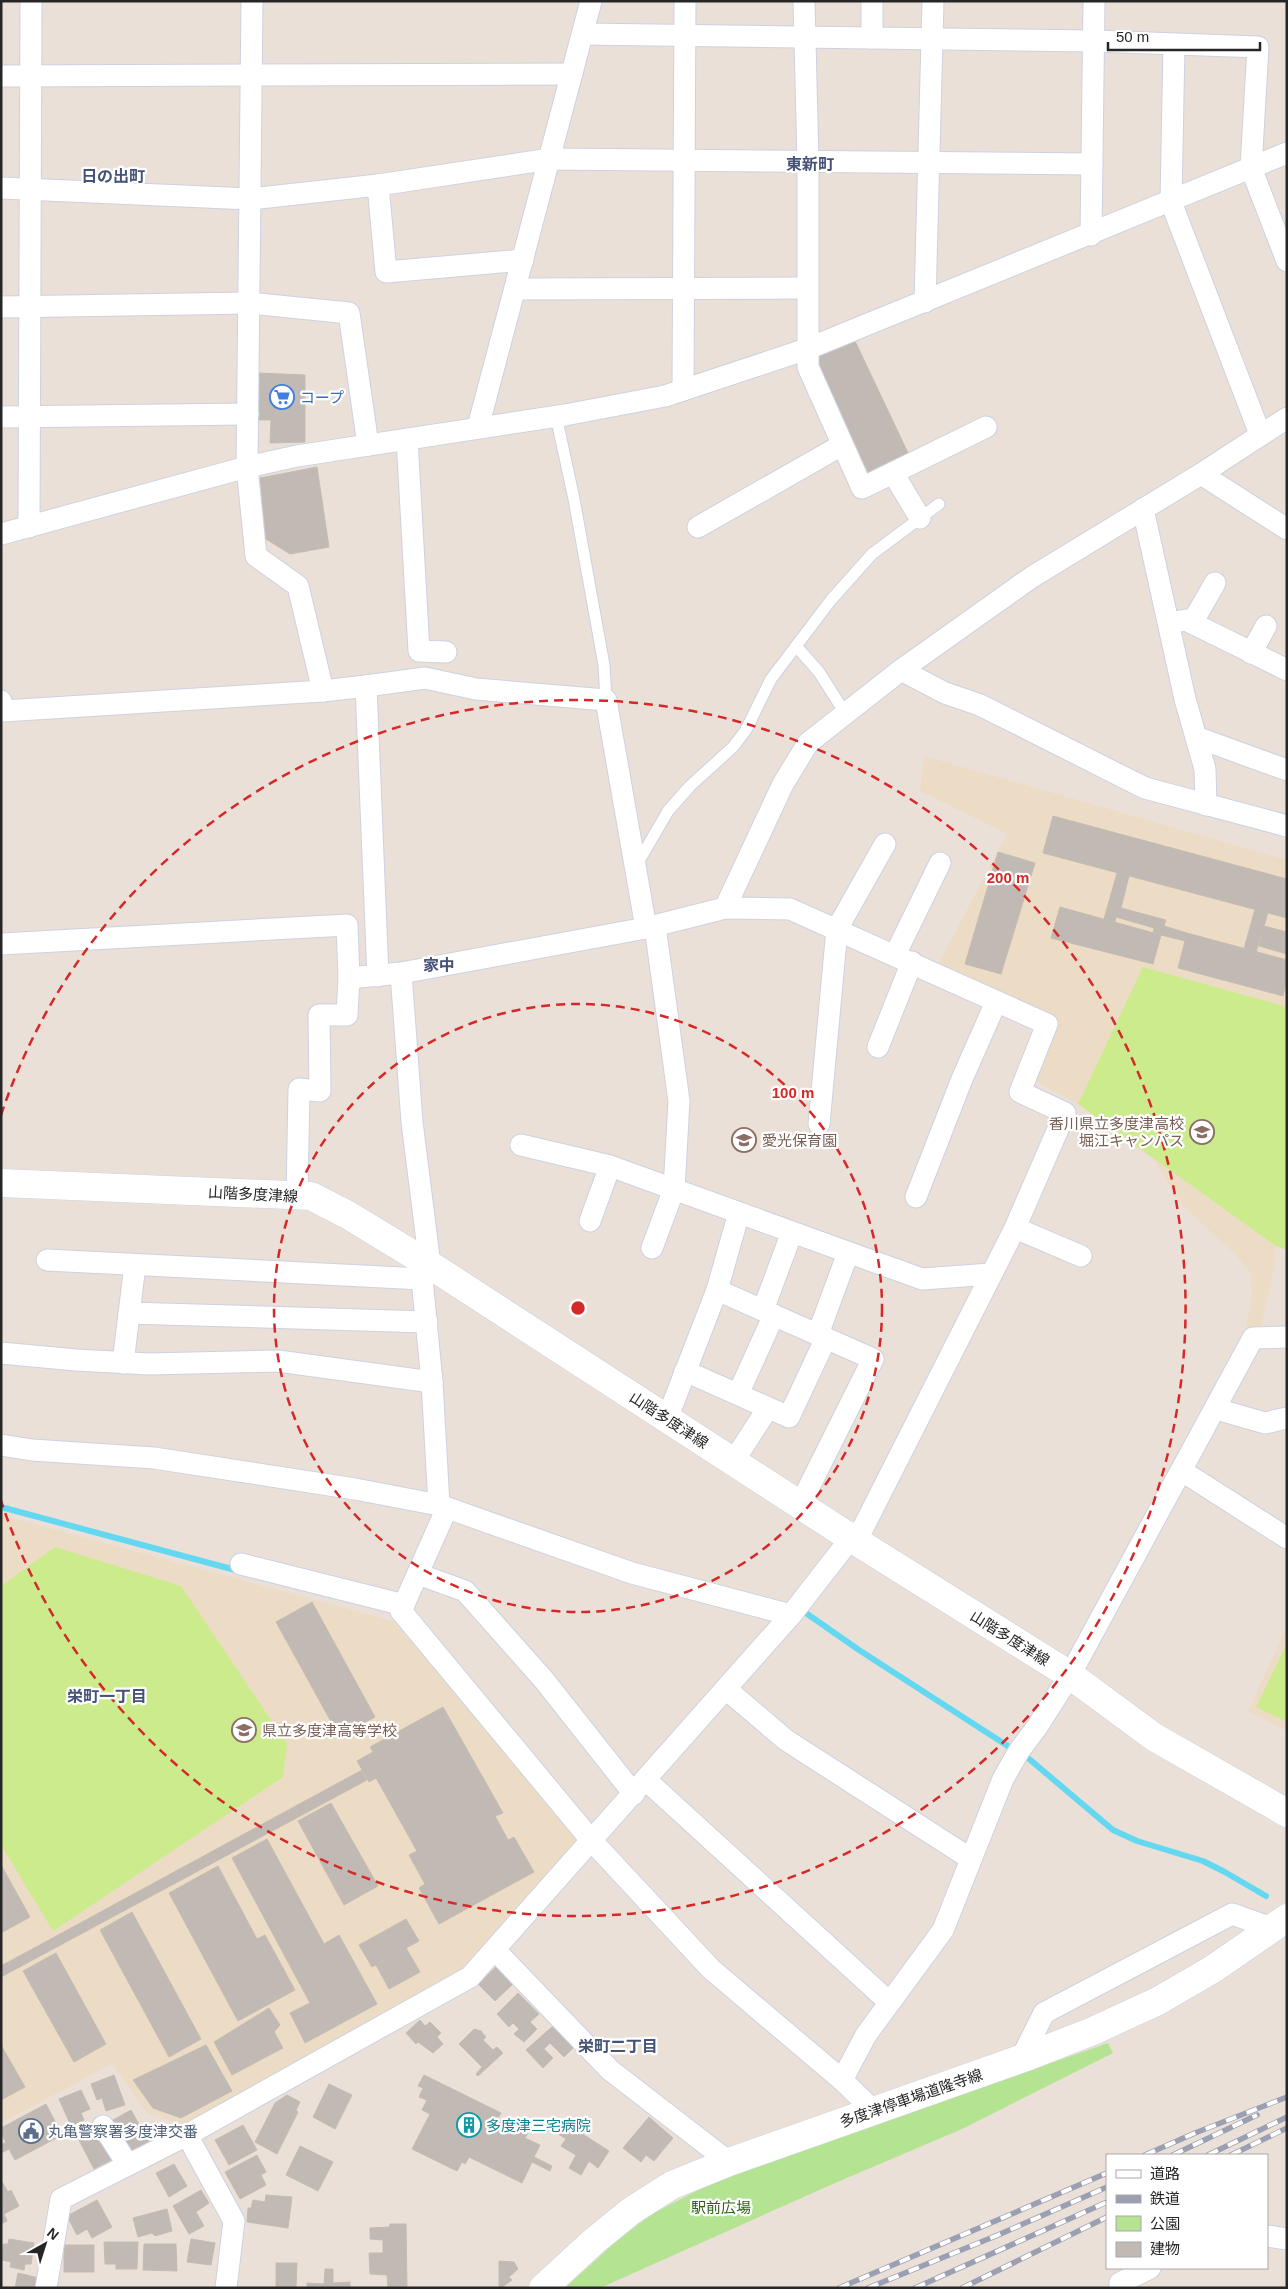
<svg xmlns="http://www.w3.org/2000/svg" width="1288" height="2289" viewBox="0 0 1288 2289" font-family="Arial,'Noto Sans JP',sans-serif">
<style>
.education{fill:#eddcc5}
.green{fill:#b4e391}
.pitch{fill:#cbeb8c}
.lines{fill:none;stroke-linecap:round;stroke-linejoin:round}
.stream{stroke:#65d8f1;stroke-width:6}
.building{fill:#c1bab4;stroke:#c5bcb1}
.service-casing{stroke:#ccd2e1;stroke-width:13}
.minor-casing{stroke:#ccd2e1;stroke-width:23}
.secondary-casing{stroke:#ccd2e1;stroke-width:29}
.service{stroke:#fff;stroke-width:11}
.minor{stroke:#fff;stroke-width:21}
.secondary{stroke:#fff;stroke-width:28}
.rail-casing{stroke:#9aa0b2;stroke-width:5.5}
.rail{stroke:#fff;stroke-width:4;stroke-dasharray:11;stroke-linecap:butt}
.ring{fill:none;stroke:#d62828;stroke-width:2.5;stroke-dasharray:9 6}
.labels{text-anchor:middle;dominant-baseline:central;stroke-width:4.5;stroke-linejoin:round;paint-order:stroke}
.shop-label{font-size:15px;fill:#366cbe;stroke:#fff;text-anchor:start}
.education-label{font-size:15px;fill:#785e54;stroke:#fff;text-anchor:start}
.street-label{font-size:15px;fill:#262626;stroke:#fff}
.culture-label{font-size:15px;fill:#0d838f;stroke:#fff;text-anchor:start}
.service-label{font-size:15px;fill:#4e5e75;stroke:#fff;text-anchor:start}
.park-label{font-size:15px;fill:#2d6317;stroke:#fff}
.neighbourhood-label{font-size:16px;font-weight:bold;fill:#465377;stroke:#fff}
.centre{fill:#d62828;stroke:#fff;stroke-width:2.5}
.ring-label{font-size:15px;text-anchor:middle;font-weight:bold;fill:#d62828;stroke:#fff;stroke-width:4.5;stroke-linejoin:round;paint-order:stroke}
</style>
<rect width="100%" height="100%" fill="#eae0d7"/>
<g class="education">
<polygon points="924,756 1287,860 1287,1250 1276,1246 1274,1269 1259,1335 1172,1470 1234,1364 1245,1331 1252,1297 1251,1274 1236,1255 1183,1206 1154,1160 1078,1104 1032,1079 1057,1020 938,965 1007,834 920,791"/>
<polygon points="1,1515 393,1621 581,1839 463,1971 335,2045 182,2124 147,2113 112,2064 1,2123"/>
<polygon points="1287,1626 1287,1731 1248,1711"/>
</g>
<polygon class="green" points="1108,2043 1113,2053 962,2129 835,2183 600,2288 565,2288 619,2239 652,2214 710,2184"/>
<g class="pitch">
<polygon points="1143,967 1287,1007 1287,1250 1276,1246 1078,1104"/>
<polygon points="55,1547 181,1586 287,1744 283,1777 53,1931 1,1845 1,1586"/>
<polygon points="1287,1643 1287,1722 1256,1707"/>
</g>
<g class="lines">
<g class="stream">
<polyline points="1,1507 239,1571"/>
<polyline points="803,1611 859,1650 1014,1750"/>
<polyline points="1028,1758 1113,1830 1137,1841 1203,1861 1223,1871 1266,1896"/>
</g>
</g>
<g class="building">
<polygon points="855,341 908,453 868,472 814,356"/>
<polygon points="259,373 305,375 305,442 270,443 271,420 258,420"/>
<polygon points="317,467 329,547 290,554 266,539 260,478"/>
<polygon points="1053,816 1287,879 1287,918 1043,853"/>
<polygon points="998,852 1035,863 1001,974 965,964"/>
<polygon points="1117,873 1129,876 1121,908 1166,920 1164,926 1187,933 1185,941 1153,933 1154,928 1116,917 1115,922 1104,919"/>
<polygon points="1060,907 1161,935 1153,964 1051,938"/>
<polygon points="1255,909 1268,913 1256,952 1244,949"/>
<polygon points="1264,926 1287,932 1287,954 1259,946"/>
<polygon points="1187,933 1287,960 1287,980 1283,996 1178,968"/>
<polygon points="312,1602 375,1717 339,1736 276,1622"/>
<polygon points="443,1707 503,1813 495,1816 508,1840 514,1837 534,1872 439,1924 419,1888 425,1884 409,1855 417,1851 376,1778 369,1782 357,1761 373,1752 370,1747"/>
<polygon points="362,1770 367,1780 1,1977 1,1966"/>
<polygon points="331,1803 378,1886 344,1905 298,1821"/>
<polygon points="267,1839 324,1944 339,1935 377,2004 305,2043 290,2013 310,2003 232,1858"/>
<polygon points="1,1865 30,1917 1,1933"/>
<polygon points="218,1866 257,1939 265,1935 295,1990 238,2021 169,1893"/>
<polygon points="132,1912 201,2039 169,2057 100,1930"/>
<polygon points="406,1919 419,1941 406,1948 420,1972 389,1989 376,1965 372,1967 359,1945"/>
<polygon points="56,1953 106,2044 74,2062 23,1971"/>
<polygon points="497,1966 514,1983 495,2001 478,1984"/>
<polygon points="518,1993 539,2014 530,2022 537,2029 524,2042 514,2034 519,2029 513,2023 509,2027 497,2014"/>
<polygon points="269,2008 280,2025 274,2032 283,2048 232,2075 214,2042"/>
<polygon points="420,2020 425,2026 430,2022 441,2033 437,2037 443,2044 433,2053 418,2042 416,2044 406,2033"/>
<polygon points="554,2025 575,2046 564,2057 550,2043 544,2049 553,2058 543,2068 526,2050"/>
<polygon points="474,2029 481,2031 486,2037 483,2040 493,2050 497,2047 503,2053 478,2076 476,2074 482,2067 459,2044"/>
<polygon points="1,2045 25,2087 1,2100"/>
<polygon points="206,2045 232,2091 181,2118 153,2108 133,2080"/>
<polygon points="114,2075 125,2105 106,2111 102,2098 97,2100 91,2084"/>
<polygon points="424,2075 501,2113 498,2118 528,2133 525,2138 540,2145 534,2157 552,2166 550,2171 532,2162 522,2183 469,2157 465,2164 462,2162 457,2171 412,2149 430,2114 422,2110 427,2100 419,2097 423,2088 418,2086"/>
<polygon points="329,2084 352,2095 335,2129 313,2117"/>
<polygon points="81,2090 90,2109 81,2113 84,2120 71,2126 59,2099"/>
<polygon points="287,2095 300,2102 296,2110 298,2112 277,2154 255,2142 275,2103"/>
<polygon points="46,2104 62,2135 15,2160 9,2149 1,2153 1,2145 6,2142 1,2134 1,2128"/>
<polygon points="131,2110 150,2144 131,2154 113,2120"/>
<polygon points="649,2117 673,2138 654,2161 646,2155 641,2162 623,2148"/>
<polygon points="559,2119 609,2151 598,2168 589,2161 581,2175 569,2168 576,2155 561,2146 566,2139 552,2130"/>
<polygon points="243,2125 257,2150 229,2165 215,2140"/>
<polygon points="96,2131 111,2160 94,2169 79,2140"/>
<polygon points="300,2146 333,2162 318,2191 286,2175"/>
<polygon points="257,2155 266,2172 261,2175 266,2185 240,2199 225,2172"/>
<polygon points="174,2164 187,2186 169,2197 156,2173"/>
<polygon points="1,2180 8,2192 11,2190 19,2206 4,2214 7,2221 1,2224"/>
<polygon points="201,2190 209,2203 196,2212 204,2226 189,2234 173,2206"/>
<polygon points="266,2195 292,2197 288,2228 247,2222 248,2208 251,2208 253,2200 265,2202"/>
<polygon points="97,2200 112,2227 92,2238 87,2229 77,2235 67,2216"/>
<polygon points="167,2209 172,2231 155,2236 152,2233 138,2237 133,2218"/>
<polygon points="390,2224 406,2224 407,2288 388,2288 387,2275 370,2274 369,2253 383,2253 383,2240 370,2239 370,2228 389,2227"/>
<polygon points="9,2239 34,2243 31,2264 25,2264 24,2270 10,2267 11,2262 2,2260 3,2244 8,2244"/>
<polygon points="191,2239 215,2243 211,2265 187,2262"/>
<polygon points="104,2242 138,2242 137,2269 116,2269 116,2264 105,2264"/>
<polygon points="144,2244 176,2244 177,2271 143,2270"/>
<rect x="64" y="2245" width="30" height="27"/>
<polygon points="499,2261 514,2262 518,2269 509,2277 512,2280 501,2288 499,2288"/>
<polygon points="276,2263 297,2263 296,2288 276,2288"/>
<polygon points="325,2269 333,2269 333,2283 350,2282 350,2288 307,2288 307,2283 324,2284"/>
<polygon points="18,2273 39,2278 37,2288 15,2288"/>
</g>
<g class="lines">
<defs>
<g id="service">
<polyline points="556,416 574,499 604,665 606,700"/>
<polyline points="796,646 819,672 845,713"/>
<polyline points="636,866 668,811 690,786 733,747 746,730 771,679 831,600 872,554 939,504"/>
</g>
<g id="minor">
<polyline points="252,1 247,467 256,556 298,586 323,691 366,686 378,976"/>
<polyline points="804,1 808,162 808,367 862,488 986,427"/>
<polyline points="583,34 1094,41 1258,47 1251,168 1287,261"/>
<polyline points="872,38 872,1"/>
<polyline points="1174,44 1171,202 1260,434"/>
<polyline points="1,76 572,74"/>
<polyline points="378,185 550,159 1092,164"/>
<polyline points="1,188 250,199 378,185 386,272 523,260"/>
<polyline points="1091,235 1094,1"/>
<polyline points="515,289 807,288"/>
<polyline points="925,302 933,1"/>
<polyline points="1,307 249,303 349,313 368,445"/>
<polyline points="683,390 685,1"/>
<polyline points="1,417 248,414"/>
<polyline points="478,427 591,1"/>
<polyline points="407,439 419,651 446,652"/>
<polyline points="893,473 920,518"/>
<polyline points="1201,474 1287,529"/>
<polyline points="1143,509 1185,699 1205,769 1206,805"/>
<polyline points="29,527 31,1"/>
<polyline points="698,527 842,445"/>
<polyline points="1,534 247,467 297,456 565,415 665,396 807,349 1287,153"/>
<polyline points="1169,623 1186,620 1287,670"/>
<polyline points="1192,623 1215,583"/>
<polyline points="1251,653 1266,626"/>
<polyline points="901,670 945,693 980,705 1145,788 1287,826"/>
<polyline points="366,686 425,678 476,689 606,700 646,928"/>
<polyline points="1,701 3,711 323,691"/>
<polyline points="1196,737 1287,770"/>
<polyline points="725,908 783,784 808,743 901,670 1032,577 1201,474 1287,418"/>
<polyline points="1,944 347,925 349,978 401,973 646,928 725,908 790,909 1047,1024 1020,1092 1065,1113 1015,1228 863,1528 851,1538 791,1615 470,1977 187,2135 61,2199 46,2288"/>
<polyline points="895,955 940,863"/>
<polyline points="401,973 412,1122 430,1265 422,1279 432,1382 439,1505 632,1573 791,1615"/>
<polyline points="878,1047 912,962"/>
<polyline points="819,1124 837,929 885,844"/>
<polyline points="521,1145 610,1166 922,1279 991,1274"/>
<polyline points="297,1196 299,1089 320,1091 319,1015 347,1015 349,978"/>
<polyline points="916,1197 962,1079 996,1002"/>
<polyline points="590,1221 610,1166"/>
<polyline points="1015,1228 1081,1256"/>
<polyline points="652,1248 674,1189 679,1101 655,926"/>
<polyline points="47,1260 422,1279"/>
<polyline points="717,1290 873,1359 800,1505"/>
<polyline points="763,1310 792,1232"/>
<polyline points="129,1313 427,1322"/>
<polyline points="818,1334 848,1253"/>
<polyline points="1,1353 76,1360 149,1364 278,1361 432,1382"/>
<polyline points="123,1363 135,1265"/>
<polyline points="685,1371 789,1417 826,1338"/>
<polyline points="738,1394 774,1315"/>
<polyline points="1216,1409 1265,1423 1287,1418"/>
<polyline points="667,1419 717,1290 739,1213"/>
<polyline points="1,1445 32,1450 154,1458 355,1489 439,1505"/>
<polyline points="733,1462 768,1408"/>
<polyline points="1182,1471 1287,1538"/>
<polyline points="447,1508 401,1611 591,1840 711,1969 842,2080 874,2111"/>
<polyline points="241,1564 404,1605"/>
<polyline points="418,1574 465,1591 544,1680 634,1794"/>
<polyline points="726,1689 786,1740 971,1859"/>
<polyline points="646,1780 889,2002"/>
<polyline points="495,1950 610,2070 729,2162"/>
<polyline points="1021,2059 1044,2013 1232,1914 1272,1928"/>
<polyline points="842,2080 866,2035 943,1930 1003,1779 1019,1751 1037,1727 1070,1675 1253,1338 1287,1337"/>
<polyline points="103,2126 128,2165"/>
<polyline points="187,2135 234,2221 226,2288"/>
<polyline points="1267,2236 1287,2239"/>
<polyline points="1120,2288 1120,2283 1150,2268"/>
</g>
<g id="secondary">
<polyline points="1,1183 311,1196 348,1215 430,1265 851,1538 1070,1675 1154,1737 1287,1813"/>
<polyline points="543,2288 593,2242 631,2211 672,2185 729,2162 1029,2056 1093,2031 1158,2001 1213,1969 1287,1918"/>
</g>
</defs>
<use href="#service" class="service-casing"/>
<use href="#minor" class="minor-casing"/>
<use href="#secondary" class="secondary-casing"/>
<use href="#service" class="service"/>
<use href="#minor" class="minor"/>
<use href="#secondary" class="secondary"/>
<defs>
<g id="rail">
<polyline points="1145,2155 1195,2133 1287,2097"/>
<polyline points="1173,2155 1257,2115"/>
<polyline points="1208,2155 1287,2117"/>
<polyline points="1231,2155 1287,2128"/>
<polyline points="839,2288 1107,2173"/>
<polyline points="868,2288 998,2235 1107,2187"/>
<polyline points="915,2288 1107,2202"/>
<polyline points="962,2288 1107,2217"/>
</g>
</defs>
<use href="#rail" class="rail-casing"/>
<use href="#rail" class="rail"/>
</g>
<g class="ring">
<circle cx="578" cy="1308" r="304"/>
<path d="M1 1115A608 608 0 1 1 1 1501"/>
</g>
<defs>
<symbol id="supermarket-ring" viewBox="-11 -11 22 22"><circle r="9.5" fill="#fff" stroke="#3f7fe0" stroke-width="1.5"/><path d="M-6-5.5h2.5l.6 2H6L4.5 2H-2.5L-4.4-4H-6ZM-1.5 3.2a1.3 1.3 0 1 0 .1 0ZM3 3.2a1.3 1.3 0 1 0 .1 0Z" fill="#3f7fe0"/></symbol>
<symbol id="school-ring" viewBox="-11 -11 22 22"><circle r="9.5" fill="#fff" stroke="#8d6e63" stroke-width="1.5"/><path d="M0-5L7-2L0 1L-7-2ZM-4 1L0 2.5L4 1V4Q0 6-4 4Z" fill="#8d6e63"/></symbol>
<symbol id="building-ring" viewBox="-11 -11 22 22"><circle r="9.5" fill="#fff" stroke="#0f9aa8" stroke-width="1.5"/><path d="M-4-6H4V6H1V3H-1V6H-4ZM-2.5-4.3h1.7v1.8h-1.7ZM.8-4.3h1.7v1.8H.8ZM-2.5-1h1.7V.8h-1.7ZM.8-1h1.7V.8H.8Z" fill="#0f9aa8"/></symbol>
<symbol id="civic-ring" viewBox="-11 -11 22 22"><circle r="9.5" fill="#fff" stroke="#5c6f8a" stroke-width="1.5"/><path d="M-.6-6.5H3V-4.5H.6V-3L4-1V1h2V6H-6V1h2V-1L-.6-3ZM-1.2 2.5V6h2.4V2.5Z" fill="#5c6f8a"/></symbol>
</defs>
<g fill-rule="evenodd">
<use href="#supermarket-ring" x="268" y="383" width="28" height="28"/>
<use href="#school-ring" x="1188" y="1118" width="28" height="28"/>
<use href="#school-ring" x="730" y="1126" width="28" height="28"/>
<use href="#school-ring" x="230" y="1716" width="28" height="28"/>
<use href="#building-ring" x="455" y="2111" width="28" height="28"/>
<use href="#civic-ring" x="17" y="2117" width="28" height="28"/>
</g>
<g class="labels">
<g class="shop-label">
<text x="300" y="397">コープ</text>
</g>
<g class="education-label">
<text x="1184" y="1123" text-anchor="end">香川県立多度津高校<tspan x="1184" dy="17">堀江キャンパス</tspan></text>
<text x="762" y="1140">愛光保育園</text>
<text x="262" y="1730">県立多度津高等学校</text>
</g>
<g class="street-label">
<text transform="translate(253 1194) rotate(3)">山階多度津線</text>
<text transform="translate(669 1420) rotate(33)">山階多度津線</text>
<text transform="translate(1010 1638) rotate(32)">山階多度津線</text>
<text transform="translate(911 2098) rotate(-19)">多度津停車場道隆寺線</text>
</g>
<g class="culture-label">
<text x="486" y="2125">多度津三宅病院</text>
</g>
<g class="service-label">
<text x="48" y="2131">丸亀警察署多度津交番</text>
</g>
<g class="park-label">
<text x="721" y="2207">駅前広場</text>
</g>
<g class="neighbourhood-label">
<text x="810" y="164">東新町</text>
<text x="113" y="176">日の出町</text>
<text x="439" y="965">家中</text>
<text x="107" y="1696">栄町一丁目</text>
<text x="618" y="2046">栄町二丁目</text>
</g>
</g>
<circle cx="578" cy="1308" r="8" class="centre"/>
<g class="ring-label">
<text x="1008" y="883">200 m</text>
<text x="793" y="1098">100 m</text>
</g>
<rect width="1288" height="2289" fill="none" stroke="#262626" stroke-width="5"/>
<rect x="1106" y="2154" width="162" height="115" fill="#ffffff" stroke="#a8a8a8"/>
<rect x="1116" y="2170" width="25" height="8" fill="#ffffff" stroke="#a8a8a8"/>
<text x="1150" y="2179" font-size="15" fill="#262626">道路</text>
<rect x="1116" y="2195" width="25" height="8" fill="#9aa0b2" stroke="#a8a8a8"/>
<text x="1150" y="2204" font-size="15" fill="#262626">鉄道</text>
<rect x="1116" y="2216" width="25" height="15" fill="#b4e391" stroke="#a8a8a8"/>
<text x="1150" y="2229" font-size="15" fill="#262626">公園</text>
<rect x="1116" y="2242" width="25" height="15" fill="#c1bab4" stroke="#a8a8a8"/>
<text x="1150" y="2254" font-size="15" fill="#262626">建物</text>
<g transform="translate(45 2244) rotate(39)" stroke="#ffffff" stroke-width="4" paint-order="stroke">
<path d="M0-4L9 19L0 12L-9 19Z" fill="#262626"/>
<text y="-8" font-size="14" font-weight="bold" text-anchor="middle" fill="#262626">N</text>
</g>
<path d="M1108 42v8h152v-8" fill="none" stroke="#262626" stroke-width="2.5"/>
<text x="1116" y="42" font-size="15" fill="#262626" stroke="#ffffff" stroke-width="4" paint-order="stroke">50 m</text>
</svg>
